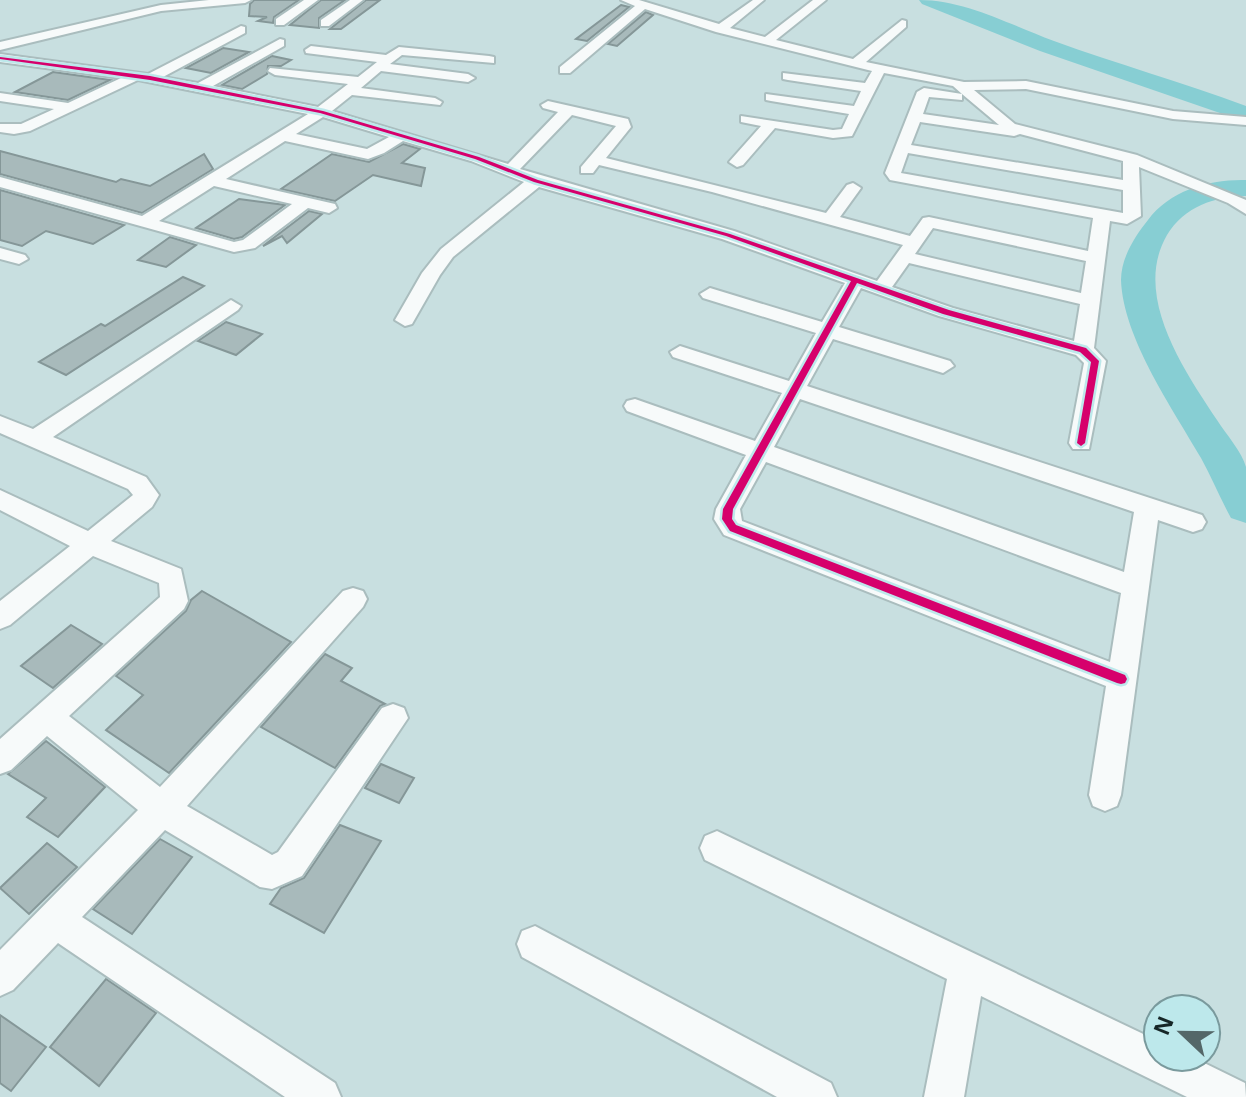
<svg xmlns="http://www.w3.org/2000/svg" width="1246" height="1097" viewBox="0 0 1246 1097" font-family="'Noto Sans',sans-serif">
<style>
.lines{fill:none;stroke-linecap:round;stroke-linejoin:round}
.river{fill:#87ced3;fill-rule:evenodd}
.building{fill:#a8babb;stroke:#859798;stroke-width:2}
.minor-casing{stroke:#aabdbe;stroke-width:4}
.minor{fill:#f7fafa;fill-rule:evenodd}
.cycleway-casing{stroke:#bde8eb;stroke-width:5}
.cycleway{fill:#d6006c;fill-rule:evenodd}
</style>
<rect width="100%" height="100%" fill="#c8dfe0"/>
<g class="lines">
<g class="river">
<path d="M919,0C966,0 1010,25 1054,41C1117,64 1182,82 1246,106V122L1040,51L922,4Z"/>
<path d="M1246,180V196C1215,196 1184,207 1167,235C1132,295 1184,370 1217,420C1226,434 1242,452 1246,467C1246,483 1246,506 1246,523L1231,518C1220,498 1212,478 1201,458C1173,409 1123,338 1121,280C1121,258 1135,236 1148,220C1170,190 1210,179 1246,180Z"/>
</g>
</g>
<g class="building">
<polygon points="254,0 299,0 274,17 273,23 258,21 267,17 249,16 250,4"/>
<polygon points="321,0 345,0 319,18 319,28 290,25"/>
<polygon points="366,0 380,0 341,29 330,29"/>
<polygon points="621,5 629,7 587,41 576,39"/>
<polygon points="646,12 653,15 617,46 608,44"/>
<polygon points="223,48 249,52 211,73 186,68"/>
<polygon points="272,56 291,60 281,66 268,66 267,74 242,89 222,85"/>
<polygon points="53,72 110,80 68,100 15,92"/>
<polygon points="403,144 420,149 402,163 425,168 421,186 373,175 335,201 281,189 332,154 369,162"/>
<polygon points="0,151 116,182 121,179 150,186 204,154 213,169 142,213 0,174"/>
<polygon points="0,190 124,225 93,244 46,231 22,246 0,240"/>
<polygon points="239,199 285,205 242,237 234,239 196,228"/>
<polygon points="309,211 322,214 287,243 282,236 263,246"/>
<polygon points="170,237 196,245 166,267 138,260"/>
<polygon points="183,277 204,286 66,375 39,362 101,324 105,326"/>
<polygon points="226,322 262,334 236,355 198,341"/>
<polygon points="202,591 291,642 169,773 106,730 143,695 116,676 186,611 191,600"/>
<polygon points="71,625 102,644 53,688 21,666"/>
<polygon points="325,654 352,668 341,681 385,704 380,706 335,768 261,727"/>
<polygon points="46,741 105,787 58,837 27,817 46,798 8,774"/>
<polygon points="381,764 414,778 399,803 365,788"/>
<polygon points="340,825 381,841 324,933 270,904 281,888 304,878"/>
<polygon points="160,839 192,857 132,934 93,909"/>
<polygon points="47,843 77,867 29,914 0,888"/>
<polygon points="106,979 156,1013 99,1086 50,1047"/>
<polygon points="0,1015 46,1047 11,1091 0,1083"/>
</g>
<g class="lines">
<defs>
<g id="minor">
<polygon points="209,0 251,0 245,3 161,11 0,50 0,42 161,5"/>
<polygon points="304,0 318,0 284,25 276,25 276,19"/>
<polygon points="350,0 363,0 329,26 321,26 321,20"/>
<path d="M621,0H639L719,24L753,0H764L730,28L765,37L813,0H826L776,40L853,59L902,20L906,21V27L866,62L964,82L1026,81L1173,111L1246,117V125L1173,119L1026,89L974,90L1015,124L1137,155L1246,200V214L1228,203L1139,167L1141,216L1127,224L1110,221L1094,348L1106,361L1089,449H1073L1069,443L1084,363L1076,355L939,316L861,288L839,327L950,361L954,366L943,373L833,339L807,386L1202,515L1206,522L1202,529L1193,532L1158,520L1121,795L1117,806L1105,811L1093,806L1089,795L1106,686L724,535L714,519L716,509L746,455L627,411L624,406L627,401L635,399L755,441L782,393L673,357L670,352L680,346L789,381L816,333L703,298L700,294L710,288L822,322L845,283L722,239L539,187L453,257L440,275L412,324L405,326L395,320L422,273L441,249L524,182L471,161L403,141L384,153L368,159L285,141L226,179L335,204L337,208L329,213L308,208L255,248L234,252L0,187V177L142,216L308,114L138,80L30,131L14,134L0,132V124H21L54,109L0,101V93L68,103L121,78L0,62V54L148,74L241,26L245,27V33L163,77L198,83L280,39L284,40V46L213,86L318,107L348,84L275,75L268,71L270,68L358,77L377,62L306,53L305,50L311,46L386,55L399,47L489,56L494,57V63L402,55L390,64L468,74L475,78L468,82L381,71L361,88L435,98L442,102L440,105L352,95L332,111L508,164L558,112L543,108L541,105L548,101L628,119L631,127L606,158L826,213L847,185L853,183L861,188L840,217L910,236L923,218L929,217L1088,251L1093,218L890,180L885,173L917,92L924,88L962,94L953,86L884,73L852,136L833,138L775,128L743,165L737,167L729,162L761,126L741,122V116L833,130L842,129L849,114L771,101L766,100V94L854,106L861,91L788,80L783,79V73L865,83L872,71L716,32L645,9L570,73H560V67L635,6ZM962,94L999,125L923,114L929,97L962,100ZM572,115L616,126L581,167V173H593L599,165L712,192L903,245L877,281L734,231L520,169ZM323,117L389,137L367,149L296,134ZM920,122L1014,136L1020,134L1123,161V180L911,145ZM908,153L1123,190V213L901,173ZM214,186L292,204L243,240L234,242L159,221ZM933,228L1086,261L1081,293L915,254ZM909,263L1080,304L1074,341L953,308L892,287ZM800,399L1134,512L1124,572L774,447ZM766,462L1121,593L1110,662L742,521L740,509Z"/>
<polygon points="0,248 25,255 28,259 19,264 0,259"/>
<polygon points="231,300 241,306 238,310 53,437 146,477 159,495 152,507 111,541 181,569 188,601 184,609 69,716 160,787 343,591 353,588 363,591 367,599 363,607 187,806 272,855 278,852 382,708 393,704 404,708 408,718 302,876 272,889 260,887 165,830 82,917 335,1083 341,1097 285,1097 58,943 13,990 0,996 0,950 138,810 47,736 11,770 0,774 0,739 160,597 159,583 93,556 10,625 0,629 0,601 70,546 0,510 0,490 88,531 133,495 128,489 0,433 0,416 33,429"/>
<polygon points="717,831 1158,1041 1158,1057 1192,1057 1245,1083 1246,1097 1187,1097 981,996 964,1097 924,1097 947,979 705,860 700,848 705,836"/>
<polygon points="535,926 831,1083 837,1097 777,1097 522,957 517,944 522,931"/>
</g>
</defs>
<use href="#minor" class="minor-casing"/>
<use href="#minor" class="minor"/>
<defs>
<polygon id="cycleway" points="0,57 150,76 323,111 479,157 538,180 730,234 949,310 1086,348 1099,361 1085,443 1081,446 1077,443 1091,362 1080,352 943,314 857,283 733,509 732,519 736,525 1125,675 1127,679 1125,683 1121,684 1117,683 730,531 722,519 723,509 851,281 726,236 534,182 475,159 320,113 150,80 0,59"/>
</defs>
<use href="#cycleway" class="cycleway-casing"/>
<use href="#cycleway" class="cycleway"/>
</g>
<g transform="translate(1182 1033) rotate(292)"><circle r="38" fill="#bde8eb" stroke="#7a9a9d" stroke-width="2"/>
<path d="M0-6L14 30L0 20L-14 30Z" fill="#546768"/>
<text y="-12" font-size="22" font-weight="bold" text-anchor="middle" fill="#162627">N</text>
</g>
</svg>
